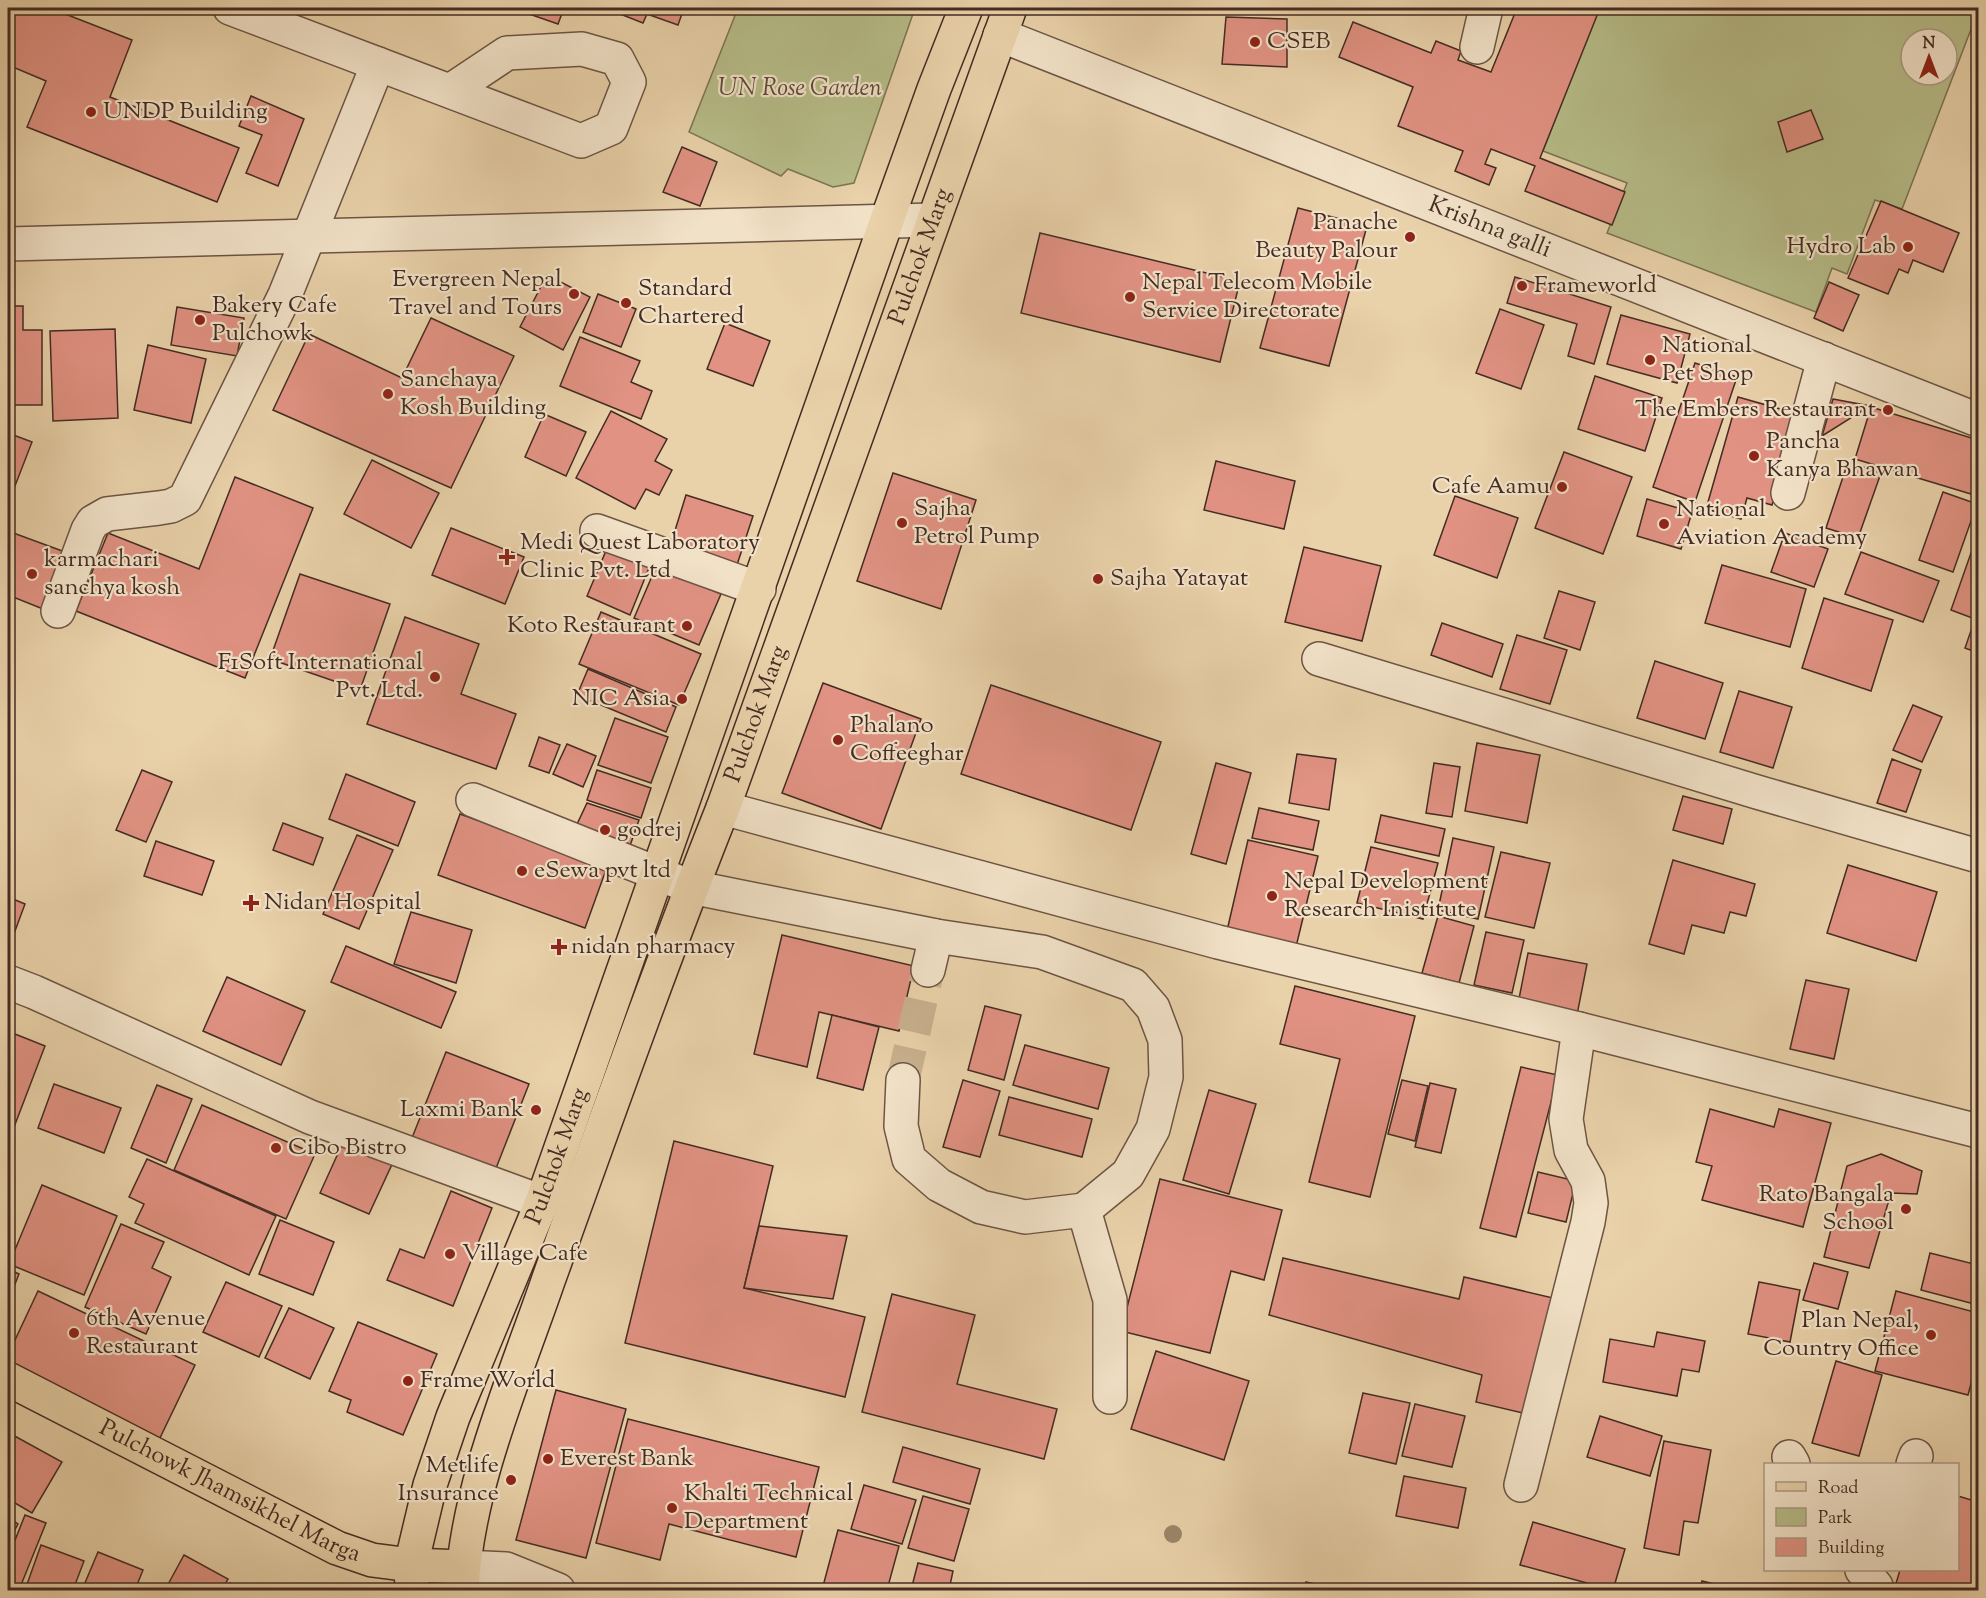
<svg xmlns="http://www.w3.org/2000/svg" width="1986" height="1598" viewBox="0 0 1986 1598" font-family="'Sorts Mill Goudy',serif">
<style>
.green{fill:#b6bc88;stroke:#7d7456;stroke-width:1.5;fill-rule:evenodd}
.building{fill:#e19283;stroke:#442c23;stroke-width:1.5}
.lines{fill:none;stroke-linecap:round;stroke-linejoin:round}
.minor-tunnel{stroke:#c8b08e;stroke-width:33;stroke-dasharray:33 16;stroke-linecap:butt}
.minor-casing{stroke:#6d5544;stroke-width:36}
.major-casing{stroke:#442c23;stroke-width:36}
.minor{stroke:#f1e1c7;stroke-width:33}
.major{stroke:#e9d1a9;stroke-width:33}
.tree{fill:#9b866a}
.poi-dot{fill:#8f2418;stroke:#f1e1c7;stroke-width:2}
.labels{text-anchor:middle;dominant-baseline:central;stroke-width:4.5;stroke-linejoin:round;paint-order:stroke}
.poi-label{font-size:24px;fill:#442c23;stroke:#f1e1c7;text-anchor:start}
.park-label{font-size:24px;font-style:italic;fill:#5b4937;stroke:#f1e1c7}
.street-label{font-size:24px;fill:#442c23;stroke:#f1e1c7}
</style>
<rect width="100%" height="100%" fill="#e9d1a9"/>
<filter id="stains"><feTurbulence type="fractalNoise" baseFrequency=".00333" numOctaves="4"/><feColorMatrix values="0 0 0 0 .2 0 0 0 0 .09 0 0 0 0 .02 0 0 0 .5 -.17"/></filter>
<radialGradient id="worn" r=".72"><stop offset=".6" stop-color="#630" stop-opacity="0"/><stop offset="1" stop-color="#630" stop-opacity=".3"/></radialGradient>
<g class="green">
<polygon points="738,8 915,8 854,183 833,187 788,169 781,176 689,132"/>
<path d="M1598,8H1978V11L1902,209L1875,200L1847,274L1832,268L1816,312L1607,233L1627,183L1543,151ZM1911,39H1947V75H1911Z"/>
</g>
<g class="building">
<polygon points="12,8 50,8 132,40 110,97 239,148 217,202 27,127 46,81 8,65 8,18"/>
<polygon points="512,8 564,8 558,24"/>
<polygon points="605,8 684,8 678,25 647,14 643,23"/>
<polygon points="1517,8 1600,8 1540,158 1625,192 1612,225 1525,191 1535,166 1491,149 1485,164 1496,168 1489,185 1455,171 1463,151 1398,126 1413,87 1339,57 1353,22 1431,53 1436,41 1461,51 1458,60 1491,72"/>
<polygon points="1226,17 1287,19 1287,67 1222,64"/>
<polygon points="251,96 304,119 278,186 246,173 262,135 239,126"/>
<polygon points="1811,110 1823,139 1787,152 1778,122"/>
<polygon points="682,147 717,162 700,206 663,192"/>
<polygon points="1881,201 1959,233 1943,272 1913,260 1908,273 1899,269 1888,294 1848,278"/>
<polygon points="1298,208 1367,226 1329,366 1260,348"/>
<polygon points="1040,233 1240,281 1220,362 1021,313"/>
<polygon points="547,275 590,297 563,350 520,327"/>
<polygon points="1515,277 1611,307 1594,364 1568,356 1577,324 1507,303"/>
<polygon points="1829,282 1859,295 1843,331 1814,318"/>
<polygon points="598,294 636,309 621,347 583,332"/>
<polygon points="8,306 23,306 23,330 42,330 42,405 8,405"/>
<polygon points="177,307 244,318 237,356 171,345"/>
<polygon points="1500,309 1544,325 1521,389 1476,373"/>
<polygon points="1621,315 1690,334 1677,383 1607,364"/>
<polygon points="431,318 514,356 451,488 273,410 309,334 402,378"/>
<polygon points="725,323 770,341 753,386 707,369"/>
<polygon points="115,329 118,418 53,421 50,331"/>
<polygon points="580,337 640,361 631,382 652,391 641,419 560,386"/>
<polygon points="148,345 206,359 191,423 134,410"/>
<polygon points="1695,363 1737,377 1695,502 1653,487"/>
<polygon points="1595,376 1662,398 1645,451 1578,429"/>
<polygon points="1738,397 1798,414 1772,505 1747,498 1741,519 1706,509"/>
<polygon points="1833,399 1870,406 1822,436"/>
<polygon points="1871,407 1978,440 1978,470 1971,494 1855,459"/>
<polygon points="611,411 667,439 655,461 672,470 659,495 646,489 635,509 576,478"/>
<polygon points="544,414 586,432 566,476 525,457"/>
<polygon points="8,433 32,442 8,504"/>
<polygon points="1564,452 1632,477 1603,554 1535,528"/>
<polygon points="372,460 439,493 411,548 344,514"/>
<polygon points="1216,461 1295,481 1284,529 1204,510"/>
<polygon points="1848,462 1881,473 1858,538 1826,528"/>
<polygon points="893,473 976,500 941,609 857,581"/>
<polygon points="235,477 313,508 245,678 76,611 108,533 199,569"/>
<polygon points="1943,492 1977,504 1953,572 1919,560"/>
<polygon points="686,495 753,516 734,574 668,553"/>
<polygon points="1455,496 1518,518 1497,578 1434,555"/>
<polygon points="1647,499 1692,512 1681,549 1637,536"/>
<polygon points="451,528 524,557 505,604 432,575"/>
<polygon points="8,531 65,552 43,609 8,595"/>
<polygon points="1785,533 1828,549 1814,587 1771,572"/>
<polygon points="1978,533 1978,653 1965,648 1975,619 1951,610"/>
<polygon points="608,546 651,563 630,615 587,596"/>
<polygon points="1304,547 1381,566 1362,641 1285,622"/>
<polygon points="1861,552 1939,581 1923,622 1845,594"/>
<polygon points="1722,565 1806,589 1790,647 1705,623"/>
<polygon points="656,567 721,594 699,645 634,618"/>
<polygon points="300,574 390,604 360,690 270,659"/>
<polygon points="1559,591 1595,602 1580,650 1544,638"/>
<polygon points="1824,598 1893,620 1871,691 1802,668"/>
<polygon points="601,612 701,654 679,705 579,664"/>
<polygon points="405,617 479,644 461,694 516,714 496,769 367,724"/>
<polygon points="1442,623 1503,644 1492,677 1431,655"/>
<polygon points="1517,635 1567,650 1550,704 1500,689"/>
<polygon points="1655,661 1723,683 1705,739 1637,718"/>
<polygon points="588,669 676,707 666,732 577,695"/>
<polygon points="823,683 921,719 881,829 782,793"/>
<polygon points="991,685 1161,742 1131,830 961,774"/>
<polygon points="1739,691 1792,707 1773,768 1720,752"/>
<polygon points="1913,705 1942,717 1922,762 1893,750"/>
<polygon points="615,718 668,737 651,783 598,765"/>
<polygon points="539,737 560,745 549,773 529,766"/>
<polygon points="1477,743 1540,755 1527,823 1465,811"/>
<polygon points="567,744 596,756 583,787 553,774"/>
<polygon points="1297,754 1336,759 1329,810 1289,803"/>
<polygon points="1892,759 1921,770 1906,812 1877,803"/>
<polygon points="1216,763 1251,773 1226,864 1191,854"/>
<polygon points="1434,763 1460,767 1452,817 1426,813"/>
<polygon points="142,770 172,782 146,842 116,830"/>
<polygon points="597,770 651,788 641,818 587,800"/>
<polygon points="346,774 415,802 398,846 329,819"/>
<polygon points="1683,796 1732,809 1723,844 1673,830"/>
<polygon points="587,803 639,820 625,860 570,839"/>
<polygon points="1259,808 1319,821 1313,850 1252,838"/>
<polygon points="460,814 607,867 585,928 438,875"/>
<polygon points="1381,815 1445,829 1439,856 1375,842"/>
<polygon points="283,823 323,838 313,865 273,850"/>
<polygon points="357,835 393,850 359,929 323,914"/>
<polygon points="1453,838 1494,847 1478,919 1438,910"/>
<polygon points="1248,840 1318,856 1295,951 1226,935"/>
<polygon points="156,841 214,861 202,895 144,876"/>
<polygon points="1371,847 1438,863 1423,919 1357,903"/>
<polygon points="1501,852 1550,863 1534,928 1485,917"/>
<polygon points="1673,860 1755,884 1746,916 1730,912 1724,933 1692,925 1684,954 1649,944"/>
<polygon points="1848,865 1937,892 1916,961 1827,933"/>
<polygon points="8,897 25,904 8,950"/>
<polygon points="411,912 472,930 456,983 394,964"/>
<polygon points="1438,916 1474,926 1459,983 1422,973"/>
<polygon points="1486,932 1524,940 1512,993 1474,985"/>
<polygon points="782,935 914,966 899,1031 819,1012 807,1067 754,1054"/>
<polygon points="346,946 456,992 441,1028 331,982"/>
<polygon points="1528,953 1587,964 1576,1020 1517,1009"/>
<polygon points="227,977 305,1011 281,1065 203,1031"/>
<polygon points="1806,980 1849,989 1834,1059 1790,1049"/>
<polygon points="1295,986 1415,1016 1370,1197 1309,1182 1340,1059 1280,1044"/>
<polygon points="985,1006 1021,1015 1004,1080 968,1070"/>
<polygon points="832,1015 879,1027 863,1090 817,1078"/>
<polygon points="15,1034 45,1046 11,1135 8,1134 8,1053"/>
<polygon points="1025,1045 1109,1068 1098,1109 1013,1085"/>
<polygon points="446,1052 529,1084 491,1181 408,1148"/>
<polygon points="1521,1067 1558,1075 1516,1237 1480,1228"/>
<polygon points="963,1080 1000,1091 980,1157 943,1147"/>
<polygon points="1402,1080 1428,1086 1415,1141 1388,1134"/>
<polygon points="1430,1083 1456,1089 1441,1153 1415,1147"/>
<polygon points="54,1084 121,1108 104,1153 38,1128"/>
<polygon points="157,1085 192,1099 166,1163 131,1148"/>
<polygon points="1209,1090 1256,1104 1229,1194 1183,1180"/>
<polygon points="1009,1097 1092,1119 1082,1157 999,1135"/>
<polygon points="202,1105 315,1154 286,1219 174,1170"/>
<polygon points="1710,1109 1774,1127 1779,1109 1831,1123 1803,1227 1702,1200 1712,1166 1696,1162"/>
<polygon points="345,1138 394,1160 369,1214 320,1193"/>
<polygon points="674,1141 773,1166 744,1288 865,1317 845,1397 625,1343"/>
<polygon points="1881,1154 1922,1171 1917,1194 1891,1193 1869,1268 1824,1257 1847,1166"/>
<polygon points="147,1159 276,1216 249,1275 135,1223 144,1204 129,1197"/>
<polygon points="1538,1172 1576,1181 1566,1222 1528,1213"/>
<polygon points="1160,1179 1282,1210 1264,1280 1231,1271 1210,1353 1121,1331"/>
<polygon points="42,1185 117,1216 84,1295 9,1264"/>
<polygon points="451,1191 492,1208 453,1306 387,1280 400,1249 424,1258"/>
<polygon points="280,1220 334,1242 313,1295 259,1274"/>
<polygon points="121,1224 164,1242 152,1268 171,1277 146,1334 85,1307"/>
<polygon points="759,1226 847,1236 833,1299 744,1288"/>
<polygon points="1930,1253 1978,1265 1978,1305 1921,1290"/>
<polygon points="1283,1258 1459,1299 1464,1277 1553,1298 1527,1414 1476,1402 1482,1375 1269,1315"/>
<polygon points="1814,1263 1848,1272 1838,1309 1803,1300"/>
<polygon points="8,1269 19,1274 8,1302"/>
<polygon points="226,1282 282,1306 259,1357 203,1332"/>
<polygon points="1759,1282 1800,1290 1790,1342 1748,1334"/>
<polygon points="38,1291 195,1365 158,1442 8,1371 8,1355"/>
<polygon points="1896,1291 1978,1313 1978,1357 1968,1395 1875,1371"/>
<polygon points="892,1294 975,1315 957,1384 1057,1409 1044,1459 862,1412"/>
<polygon points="289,1308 334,1328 310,1379 265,1358"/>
<polygon points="358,1322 437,1354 403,1435 347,1412 351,1400 329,1391"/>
<polygon points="1657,1332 1705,1341 1699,1372 1682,1369 1677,1396 1603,1382 1610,1339 1654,1347"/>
<polygon points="1156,1351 1249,1381 1224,1460 1131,1429"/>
<polygon points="1836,1361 1882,1375 1859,1456 1812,1443"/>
<polygon points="556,1390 626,1409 586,1558 516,1540"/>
<polygon points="1363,1393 1410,1403 1396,1464 1349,1453"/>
<polygon points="1415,1404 1465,1416 1452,1467 1402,1456"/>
<polygon points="1600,1416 1662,1436 1650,1476 1587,1457"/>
<polygon points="628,1419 819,1467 796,1557 669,1524 660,1560 596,1543"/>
<polygon points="11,1434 62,1462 32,1513 8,1499 8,1440"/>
<polygon points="1664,1441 1711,1450 1698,1523 1684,1521 1679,1555 1644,1548"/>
<polygon points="903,1447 980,1469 970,1504 893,1482"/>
<polygon points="1404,1476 1466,1488 1458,1528 1396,1516"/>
<polygon points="864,1485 916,1500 902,1544 851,1529"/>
<polygon points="923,1496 969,1509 954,1561 908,1548"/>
<polygon points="1958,1496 1978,1502 1978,1590 1894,1590 1900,1570 1958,1570"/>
<polygon points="25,1515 46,1523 19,1590 8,1590 8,1558"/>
<polygon points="8,1517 18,1524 8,1542"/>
<polygon points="1533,1522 1625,1549 1613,1590 1520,1565"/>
<polygon points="838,1530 899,1546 887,1590 822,1590"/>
<polygon points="41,1545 84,1561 73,1590 25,1590"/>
<polygon points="98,1552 143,1570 135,1590 82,1590"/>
<polygon points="184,1555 228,1579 222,1590 165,1590"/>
<polygon points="918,1563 953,1571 949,1590 911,1590"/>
<polygon points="1702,1581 1740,1590 1700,1590"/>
<polygon points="1306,1582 1343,1590 1304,1590"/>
<polygon points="230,1583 243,1590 226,1590"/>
<polygon points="1400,1584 1425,1590 1398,1590"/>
</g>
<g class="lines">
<polyline class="minor-tunnel" points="903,1080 928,970"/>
<defs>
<g id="minor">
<polyline points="230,8 581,141 611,128 629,82 617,59 582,49 507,53 450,91"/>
<path id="s1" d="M1000,35L1978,420"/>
<polyline points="1477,47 1486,8"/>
<polyline points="8,244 933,220"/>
<polyline points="1788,493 1824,359"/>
<polyline points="597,531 759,589"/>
<polyline points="58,611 88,530 93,522 107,514 159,508 171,506 185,499 285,295 378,64"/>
<polyline points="1319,659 1757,792 1978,856"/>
<polyline points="473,800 691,887 936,936 1042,952 1133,985 1153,1008 1165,1040 1166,1077 1153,1129 1128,1174 1084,1210"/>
<polyline points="723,808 1218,942 1579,1029 1978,1131"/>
<polyline points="928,970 936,936"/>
<polyline points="8,982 34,992 310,1117 542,1202"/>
<polyline points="903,1080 901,1126 909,1159 939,1185 981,1207 1025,1217 1084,1210 1110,1300 1110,1397"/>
<polyline points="1789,1457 1793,1464"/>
<polyline points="1913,1464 1916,1456"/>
<polyline points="1521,1485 1588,1222 1591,1203 1588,1181 1571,1150 1566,1119 1579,1029"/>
<polyline points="463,1567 506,1569 558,1590"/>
<polyline points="1862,1570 1876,1586"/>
</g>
<g id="major">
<path id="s2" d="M8,1379L337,1548L372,1560L411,1565L463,1567"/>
<path id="s3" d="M412,1590L411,1565L430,1485L453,1417L542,1202L887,220L934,89L966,8"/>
<path id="s4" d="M462,1590C466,1489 515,1377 548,1281C605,1122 661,964 723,808L1010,8"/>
</g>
</defs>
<use href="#minor" class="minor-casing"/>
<use href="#major" class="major-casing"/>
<use href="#minor" class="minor"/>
<use href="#major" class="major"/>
</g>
<circle class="tree" cx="1173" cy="1534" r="9"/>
<g class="poi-dot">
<circle cx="1255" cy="42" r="6"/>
<circle cx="91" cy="112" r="6"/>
<circle cx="1410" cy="237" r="6"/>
<circle cx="1908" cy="247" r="6"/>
<circle cx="1522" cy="286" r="6"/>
<circle cx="574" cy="294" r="6"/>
<circle cx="1130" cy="297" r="6"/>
<circle cx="626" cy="303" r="6"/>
<circle cx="200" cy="320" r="6"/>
<circle cx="1650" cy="360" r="6"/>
<circle cx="388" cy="394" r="6"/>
<circle cx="1888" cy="410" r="6"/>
<circle cx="1754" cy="456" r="6"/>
<circle cx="1562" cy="487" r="6"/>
<circle cx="902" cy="523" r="6"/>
<circle cx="1664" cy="524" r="6"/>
<path d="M504 548h6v6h6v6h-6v6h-6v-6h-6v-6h6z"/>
<circle cx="32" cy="574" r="6"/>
<circle cx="1098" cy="579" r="6"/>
<circle cx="687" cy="626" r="6"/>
<circle cx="435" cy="677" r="6"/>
<circle cx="682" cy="699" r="6"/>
<circle cx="838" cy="740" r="6"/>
<circle cx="605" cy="830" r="6"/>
<circle cx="522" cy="871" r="6"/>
<circle cx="1272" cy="896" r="6"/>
<path d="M248 894h6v6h6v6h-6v6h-6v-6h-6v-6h6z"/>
<path d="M556 938h6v6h6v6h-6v6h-6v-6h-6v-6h6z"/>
<circle cx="536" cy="1110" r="6"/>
<circle cx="276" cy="1148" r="6"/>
<circle cx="1906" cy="1209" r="6"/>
<circle cx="450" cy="1254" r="6"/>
<circle cx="74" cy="1333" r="6"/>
<circle cx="1931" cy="1335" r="6"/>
<circle cx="408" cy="1381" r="6"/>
<circle cx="548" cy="1459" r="6"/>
<circle cx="511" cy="1480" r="6"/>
<circle cx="672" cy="1508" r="6"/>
</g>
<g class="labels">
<g class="poi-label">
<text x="1267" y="42">CSEB</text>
<text x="103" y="112">UNDP Building</text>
<text x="1398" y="223" text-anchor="end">Panache<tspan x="1398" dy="28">Beauty Palour</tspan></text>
<text x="1896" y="247" text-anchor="end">Hydro Lab</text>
<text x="562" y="280" text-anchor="end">Evergreen Nepal<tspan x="562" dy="28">Travel and Tours</tspan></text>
<text x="1142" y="283">Nepal Telecom Mobile<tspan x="1142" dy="28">Service Directorate</tspan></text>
<text x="1534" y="286">Frameworld</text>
<text x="638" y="289">Standard<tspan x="638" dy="28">Chartered</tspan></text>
<text x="212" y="306">Bakery Cafe<tspan x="212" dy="28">Pulchowk</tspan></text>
<text x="1662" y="346">National<tspan x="1662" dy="28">Pet Shop</tspan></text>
<text x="400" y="380">Sanchaya<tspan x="400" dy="28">Kosh Building</tspan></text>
<text x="1876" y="410" text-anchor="end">The Embers Restaurant</text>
<text x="1766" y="442">Pancha<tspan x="1766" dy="28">Kanya Bhawan</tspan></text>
<text x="1550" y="487" text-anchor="end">Cafe Aamu</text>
<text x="914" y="509">Sajha<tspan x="914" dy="28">Petrol Pump</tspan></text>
<text x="1676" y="510">National<tspan x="1676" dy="28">Aviation Academy</tspan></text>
<text x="520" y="543">Medi Quest Laboratory<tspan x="520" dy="28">Clinic Pvt. Ltd</tspan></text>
<text x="44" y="560">karmachari<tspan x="44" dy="28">sanchya kosh</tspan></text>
<text x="1110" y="579">Sajha Yatayat</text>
<text x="675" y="626" text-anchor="end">Koto Restaurant</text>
<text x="423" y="663" text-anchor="end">F1Soft International<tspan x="423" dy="28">Pvt. Ltd.</tspan></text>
<text x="670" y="699" text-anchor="end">NIC Asia</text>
<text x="850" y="726">Phalano<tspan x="850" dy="28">Coffeeghar</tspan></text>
<text x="617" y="830">godrej</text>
<text x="534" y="871">eSewa pvt ltd</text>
<text x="1284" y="882">Nepal Development<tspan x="1284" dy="28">Research Inistitute</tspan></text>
<text x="264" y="903">Nidan Hospital</text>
<text x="571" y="947">nidan pharmacy</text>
<text x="524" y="1110" text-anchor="end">Laxmi Bank</text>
<text x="288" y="1148">Cibo Bistro</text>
<text x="1894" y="1195" text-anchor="end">Rato Bangala<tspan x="1894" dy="28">School</tspan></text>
<text x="462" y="1254">Village Cafe</text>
<text x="86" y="1319">6th Avenue<tspan x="86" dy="28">Restaurant</tspan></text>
<text x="1919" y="1321" text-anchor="end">Plan Nepal,<tspan x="1919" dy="28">Country Office</tspan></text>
<text x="420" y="1381">Frame World</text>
<text x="560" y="1459">Everest Bank</text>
<text x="499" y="1466" text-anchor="end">Metlife<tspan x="499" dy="28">Insurance</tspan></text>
<text x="684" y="1494">Khalti Technical<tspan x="684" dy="28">Department</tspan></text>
</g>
<g class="park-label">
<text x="800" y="89">UN Rose Garden</text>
</g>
<g class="street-label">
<text stroke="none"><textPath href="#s1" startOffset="526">Krishna galli</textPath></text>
<text stroke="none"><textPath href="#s4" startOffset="1412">Pulchok Marg</textPath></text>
<text stroke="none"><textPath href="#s4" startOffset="926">Pulchok Marg</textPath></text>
<text stroke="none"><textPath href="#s3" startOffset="460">Pulchok Marg</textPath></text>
<text stroke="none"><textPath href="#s2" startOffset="249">Pulchowk Jhamsikhel Marga</textPath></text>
</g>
</g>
<rect width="1986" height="1598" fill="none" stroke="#e9d1a9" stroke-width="30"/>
<rect x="9" y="9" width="1968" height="1580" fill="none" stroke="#442c23" stroke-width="3"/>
<rect x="15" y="15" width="1956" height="1568" fill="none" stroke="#442c23" stroke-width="1.5"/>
<rect x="1764" y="1463" width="195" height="108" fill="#f1e1c7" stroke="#ac9985" stroke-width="1.5"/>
<rect x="1776" y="1482" width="30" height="9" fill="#e9d1a9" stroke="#ac9985" stroke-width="1.5"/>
<text x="1818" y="1493" font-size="18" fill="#442c23">Road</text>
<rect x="1776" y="1508" width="30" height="18" fill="#b6bc88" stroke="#ac9985" stroke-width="1.5"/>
<text x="1818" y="1523" font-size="18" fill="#442c23">Park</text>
<rect x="1776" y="1538" width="30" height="18" fill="#e19283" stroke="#ac9985" stroke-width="1.5"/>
<text x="1818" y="1553" font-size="18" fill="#442c23">Building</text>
<g transform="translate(1929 57)"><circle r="28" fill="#f1e1c7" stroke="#ac9985" stroke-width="1.5"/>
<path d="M0-4.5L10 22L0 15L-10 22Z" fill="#8f2418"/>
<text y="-9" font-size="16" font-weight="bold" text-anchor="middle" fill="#442c23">N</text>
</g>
<rect width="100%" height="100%" filter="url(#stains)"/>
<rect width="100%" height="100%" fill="url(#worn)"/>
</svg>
